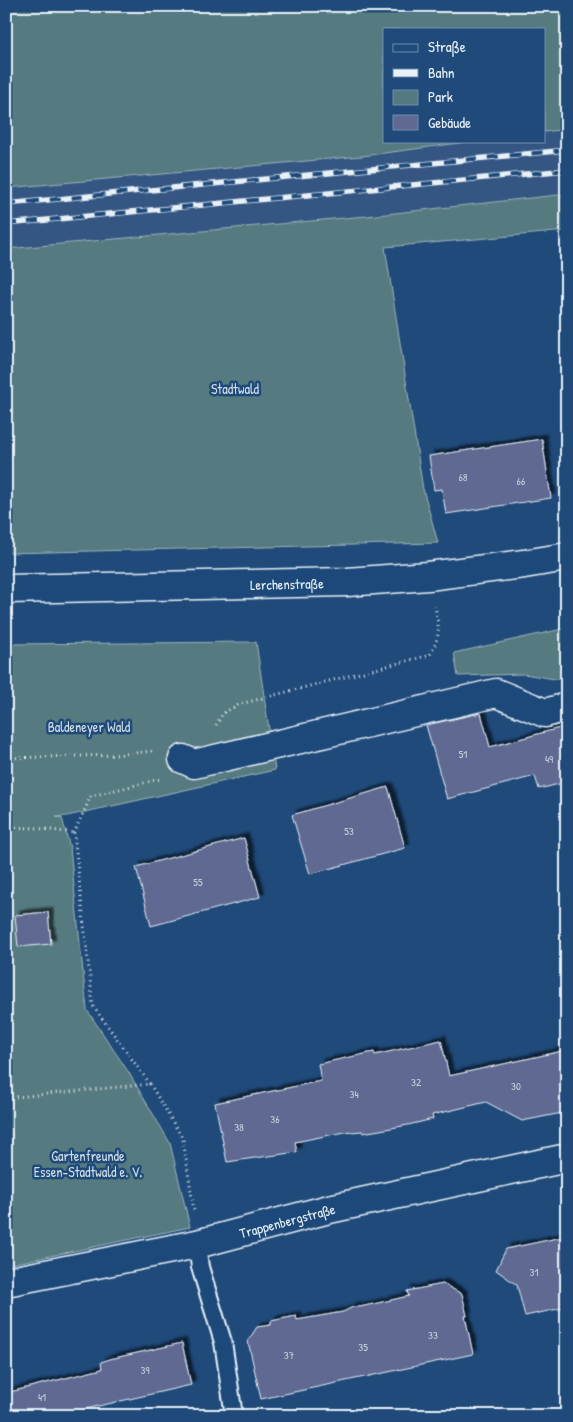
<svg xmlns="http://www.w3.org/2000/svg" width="573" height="1422" viewBox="0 0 573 1422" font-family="'Patrick Hand',sans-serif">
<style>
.built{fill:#365683}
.green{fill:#547a80;stroke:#9eb6bc}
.building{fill:#5f6992;stroke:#e8f1f8;filter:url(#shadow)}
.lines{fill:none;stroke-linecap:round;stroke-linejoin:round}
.service-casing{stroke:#e8f1f8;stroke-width:20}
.minor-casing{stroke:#e8f1f8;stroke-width:31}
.secondary-casing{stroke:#e8f1f8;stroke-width:31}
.path{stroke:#e8f1f8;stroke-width:3;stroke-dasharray:1 4;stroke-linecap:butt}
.service{stroke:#1f4a7a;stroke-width:16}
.minor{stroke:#1f4a7a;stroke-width:28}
.secondary{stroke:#1f4a7a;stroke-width:28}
.rail-casing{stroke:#e8f1f8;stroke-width:5.5}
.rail{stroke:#1f4a7a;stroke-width:4;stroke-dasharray:11;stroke-linecap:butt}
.labels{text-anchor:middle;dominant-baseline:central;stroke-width:5;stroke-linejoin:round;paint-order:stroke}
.number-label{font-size:11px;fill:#c6cfde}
.park-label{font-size:14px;fill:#d2dfe6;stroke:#1f4a7a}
.street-label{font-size:14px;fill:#e8f1f8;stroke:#1f4a7a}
</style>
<defs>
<filter id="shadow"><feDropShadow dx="4.5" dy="-4.5" stdDeviation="1" flood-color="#0009"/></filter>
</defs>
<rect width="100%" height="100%" fill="#1f4a7a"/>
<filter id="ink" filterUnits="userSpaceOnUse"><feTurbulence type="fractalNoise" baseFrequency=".02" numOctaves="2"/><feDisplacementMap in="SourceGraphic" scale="10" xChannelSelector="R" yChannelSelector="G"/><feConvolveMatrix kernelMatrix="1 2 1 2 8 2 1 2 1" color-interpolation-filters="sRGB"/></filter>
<g filter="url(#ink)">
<polygon class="built" points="567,129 567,194 377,215 6,249 6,188 362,156 474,141 544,141 544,132"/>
<g class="green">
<polygon points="6,6 567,6 567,129 544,132 544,29 384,29 384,141 474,141 362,156 6,188"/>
<polygon points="567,194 567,231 385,247 423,489 438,543 6,553 6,249 377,215"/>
<polygon points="567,628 567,681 524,674 458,676 454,653"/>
<polygon points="256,642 275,770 67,816 56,817 62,818 70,848 87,1010 129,1073 170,1143 190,1227 6,1265 6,644"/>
</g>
<g class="building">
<polygon points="542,439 551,498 446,514 442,489 434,490 429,456"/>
<polygon points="481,713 490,747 567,726 567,782 539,789 535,776 447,799 426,725"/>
<polygon points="388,787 405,848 310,874 292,815"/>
<polygon points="244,838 260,897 151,926 136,867"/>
<polygon points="48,912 51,944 18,947 15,915"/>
<polygon points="441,1040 449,1076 567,1050 567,1112 522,1121 486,1102 432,1115 433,1119 408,1125 363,1133 362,1131 351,1132 350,1131 295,1142 297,1152 227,1162 215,1103 321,1081 318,1064 374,1052 375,1055"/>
<polygon points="567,1236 567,1307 525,1316 517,1285 496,1270 506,1249"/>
<polygon points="443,1284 462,1294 467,1316 465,1316 473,1354 261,1399 248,1341 257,1327 271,1325 271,1321 296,1316 297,1320 343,1312 353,1307 360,1307 409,1296 407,1291"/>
<polygon points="182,1343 191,1385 81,1410 82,1416 6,1416 6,1393 102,1369 101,1362 110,1359"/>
</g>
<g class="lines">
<defs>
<polyline id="service" points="197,1244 200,1267 223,1342 234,1416"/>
<g id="minor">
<polyline points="183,759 194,764 496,693 545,713 567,707"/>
<path id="s1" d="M6,1282L197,1244L329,1209L567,1158"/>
</g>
<g id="secondary">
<path id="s2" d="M6,589L347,582L428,576L524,564L567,557"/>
</g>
</defs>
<use href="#service" class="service-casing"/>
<use href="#minor" class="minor-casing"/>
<use href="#secondary" class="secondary-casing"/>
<g class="path">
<path d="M216,725L223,713L240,704L430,655C441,635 439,628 435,606"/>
<polyline points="6,758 114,755 153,751"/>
<polyline points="6,827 36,828 74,833"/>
<polyline points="150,1084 183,1139 194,1211"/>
<polyline points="6,1098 150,1084 93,1006 74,833 91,796 160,779"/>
</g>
<use href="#service" class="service"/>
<use href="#minor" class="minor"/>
<use href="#secondary" class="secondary"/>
<defs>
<g id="rail">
<polyline points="6,204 567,150"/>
<polyline points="6,224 567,170"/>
</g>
</defs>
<use href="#rail" class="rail-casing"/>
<use href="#rail" class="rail"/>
</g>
</g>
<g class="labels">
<g class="number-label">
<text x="463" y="477">68</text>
<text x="521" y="481">66</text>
<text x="463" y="754">51</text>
<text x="549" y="759">49</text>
<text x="349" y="831">53</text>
<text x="198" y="882">55</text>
<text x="416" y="1082">32</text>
<text x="516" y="1086">30</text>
<text x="354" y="1094">34</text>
<text x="275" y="1119">36</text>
<text x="239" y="1127">38</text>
<text x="534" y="1272">31</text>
<text x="433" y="1335">33</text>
<text x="363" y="1347">35</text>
<text x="289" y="1355">37</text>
<text x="145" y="1370">39</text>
<text x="42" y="1397">41</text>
</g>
<g class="park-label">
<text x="235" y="388">Stadtwald</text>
<text x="89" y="726">Baldeneyer Wald</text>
<text x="88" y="1155">Gartenfreunde<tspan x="88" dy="16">Essen-Stadtwald e. V.</tspan></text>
</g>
<g class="street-label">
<text stroke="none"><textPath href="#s2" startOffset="281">Lerchenstraße</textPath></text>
<text stroke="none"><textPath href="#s1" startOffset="288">Trappenbergstraße</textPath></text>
</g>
</g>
<rect width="573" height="1422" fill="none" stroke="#1f4a7a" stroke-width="25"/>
<rect x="12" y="12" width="548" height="1397" fill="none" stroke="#e8f1f8" stroke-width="2" filter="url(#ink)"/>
<rect x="383" y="28" width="162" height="115" fill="#1f4a7a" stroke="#6f8dac"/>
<rect x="393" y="44" width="25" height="8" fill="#1f4a7a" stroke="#6f8dac"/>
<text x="428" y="52" font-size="15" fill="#e8f1f8">Straße</text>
<rect x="393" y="69" width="25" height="8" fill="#e8f1f8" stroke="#6f8dac"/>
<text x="428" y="78" font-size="15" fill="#e8f1f8">Bahn</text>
<rect x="393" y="90" width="25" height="15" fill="#547a80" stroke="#6f8dac"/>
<text x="428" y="102" font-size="15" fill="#e8f1f8">Park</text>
<rect x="393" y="115" width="25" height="15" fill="#5f6992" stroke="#6f8dac"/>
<text x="428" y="128" font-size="15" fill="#e8f1f8">Gebäude</text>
</svg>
